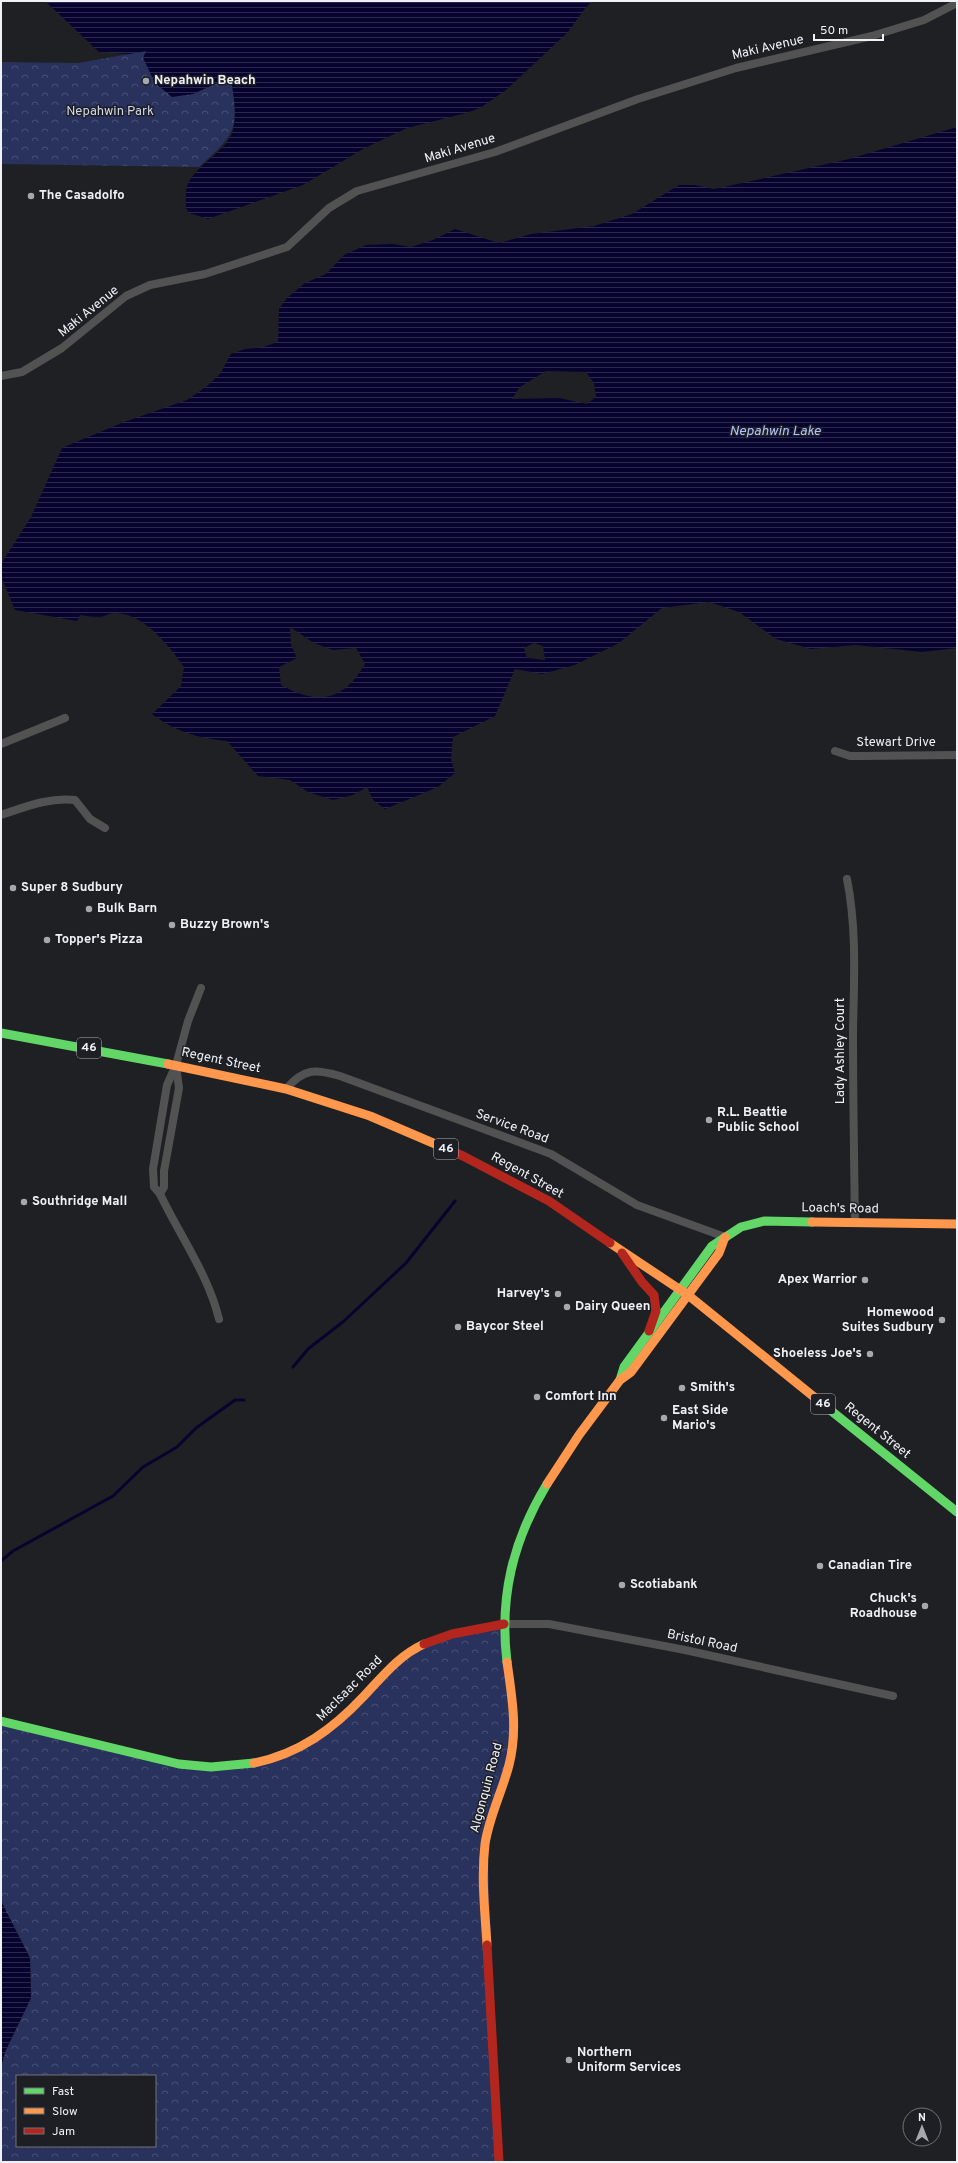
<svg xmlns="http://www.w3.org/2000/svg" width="958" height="2163" viewBox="0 0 958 2163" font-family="Overpass,sans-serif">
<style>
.forest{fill:url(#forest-crowns);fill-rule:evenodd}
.water{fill:url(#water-rules);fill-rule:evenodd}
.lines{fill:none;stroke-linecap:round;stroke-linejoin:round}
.stream{stroke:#06042e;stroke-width:3}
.street{stroke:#525253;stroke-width:8}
.fast{stroke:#63d668;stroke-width:9}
.slow{stroke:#ff974d;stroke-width:9}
.jam{stroke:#b3261e;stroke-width:9}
.poi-dot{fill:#a6a8ac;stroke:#1d1f25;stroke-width:1.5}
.labels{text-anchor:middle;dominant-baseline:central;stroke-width:3;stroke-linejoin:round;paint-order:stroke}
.shield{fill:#1d1f25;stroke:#b0b2b7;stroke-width:1}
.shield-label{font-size:12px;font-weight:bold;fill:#eff1f5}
.street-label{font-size:13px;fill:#eff1f5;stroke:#1d1f25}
.poi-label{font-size:13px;font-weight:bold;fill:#eff1f5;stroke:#1d1f25;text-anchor:start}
.park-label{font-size:13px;fill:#d2d9ed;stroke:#1d1f25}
.water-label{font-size:14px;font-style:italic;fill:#b1c2fd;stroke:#1d1f25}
</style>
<defs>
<pattern id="forest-crowns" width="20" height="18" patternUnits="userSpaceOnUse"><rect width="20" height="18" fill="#29325c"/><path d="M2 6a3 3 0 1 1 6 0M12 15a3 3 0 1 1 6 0" fill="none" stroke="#485074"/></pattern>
<pattern id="water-rules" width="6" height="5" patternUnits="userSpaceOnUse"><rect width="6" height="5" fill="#06042e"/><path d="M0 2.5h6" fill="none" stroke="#2b294d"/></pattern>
</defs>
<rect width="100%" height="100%" fill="#1f2023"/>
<g class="forest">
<path d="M146,51L193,94L217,83L232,81C238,131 237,133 199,167L1,164V62L78,63Z"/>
<path d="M504,1624L513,1745L487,1832L499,2162H1V2068L5,2052L31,1998L30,1958L1,1901V1721L179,1764L232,1767L319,1738L387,1669L428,1642ZM17,2076H155V2146H17Z"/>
</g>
<g class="water">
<path d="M45,1H593L586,7L568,32L506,90L480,108L466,113L407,128L363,149L303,185L208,219L189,213L186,208C186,201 185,190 188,184C198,162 227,152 233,130C237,113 234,97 231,81L217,83L193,94L172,97L155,83L143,58L146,51L128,54L99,52Z"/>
<path d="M957,127V648L922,652L856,645L811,649L776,639L739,612L709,602L662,608L619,643L575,665L542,674L515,669L495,716L453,737L451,759L455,773L438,787L385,809L373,800L367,787L353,795L333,800L308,792L290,780L258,776L227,741C198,738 176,732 152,714L181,686L184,667C169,646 143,612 114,613C109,613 104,617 99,617C93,617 86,616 80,615L77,621L15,610L1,576V564L31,517L62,448L124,422L187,400L206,387L220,374L231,354L245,349L263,347L278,342L279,309L287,298L305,283L326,274L344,255L366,245L392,244L411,247L433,240L455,229L499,243L531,234L594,226L632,214L679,185H695L714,189L747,182L849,159ZM546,371L586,372L594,383L596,397L587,404L559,398L512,399L520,387ZM290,627L314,643L333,650L356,648L365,664C343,702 317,705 281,685L279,667L297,658L291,645ZM534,643L543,646L545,660L527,658L524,648Z"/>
<polygon points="1,1901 30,1958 31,1998 5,2052 1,2068"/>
</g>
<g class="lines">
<g class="stream">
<polyline points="293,1367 308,1349 344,1321 406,1263 455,1201"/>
<polyline points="1,1561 13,1551 113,1496 143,1467 177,1447 196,1428 235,1400 244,1400"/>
</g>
<g class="street">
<polyline points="1,376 22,372 62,348 126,296 150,285 205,274 287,247 329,208 357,191 495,152 638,99 736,68 872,36 924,20 957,3"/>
<polyline points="1,744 65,718"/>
<polyline points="835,751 850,756 862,756 957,755"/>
<path d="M1,815C25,807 49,797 75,800L90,819L105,828"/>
<path d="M847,879C857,929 854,980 853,1031C853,1095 854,1159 855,1223"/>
<path d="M201,988L188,1021L176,1065L167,1085L153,1169L154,1187L160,1194C180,1236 208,1274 219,1319"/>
<path d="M286,1089C304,1068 315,1069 340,1076L551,1154L637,1205L725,1237"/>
<polyline points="160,1194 164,1187 164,1171 179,1088 176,1066"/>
<polyline points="504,1624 549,1624 685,1650 893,1696"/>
</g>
<g class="fast">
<polyline points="1,1033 168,1064"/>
<polyline points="620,1380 624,1367 712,1246 741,1227 764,1221 812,1222"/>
<polyline points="819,1401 957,1512"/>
<path d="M507,1662C499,1597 513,1540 547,1484"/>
<polyline points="1,1721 179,1764 211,1767 254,1763"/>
</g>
<g class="slow">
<polyline points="168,1064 286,1089 370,1116 440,1146"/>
<polyline points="812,1222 957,1224"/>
<polyline points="610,1243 688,1295 819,1401"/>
<polyline points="547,1484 579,1435 620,1380 631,1372 719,1253 725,1237"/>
<path d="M254,1763C299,1754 333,1729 364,1696C383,1676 398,1656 424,1644"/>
<path d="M487,1945C485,1912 481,1878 485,1844C489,1817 502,1792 509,1765C518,1731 512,1697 507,1662"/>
</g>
<g class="jam">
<polyline points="440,1146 463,1156 549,1201 610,1243"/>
<polyline points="622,1253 642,1282 654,1295 656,1311 649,1331"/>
<polyline points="424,1644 452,1634 504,1624"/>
<polyline points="487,1945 499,2162"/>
</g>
</g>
<g class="poi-dot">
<circle cx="146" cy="81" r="4"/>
<circle cx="31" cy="196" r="4"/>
<circle cx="13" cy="888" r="4"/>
<circle cx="89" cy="909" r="4"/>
<circle cx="172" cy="925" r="4"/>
<circle cx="47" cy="940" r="4"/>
<circle cx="709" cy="1120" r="4"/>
<circle cx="24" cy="1202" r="4"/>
<circle cx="865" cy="1280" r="4"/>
<circle cx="558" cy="1294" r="4"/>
<circle cx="567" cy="1307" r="4"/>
<circle cx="942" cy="1320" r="4"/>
<circle cx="458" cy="1327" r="4"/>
<circle cx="870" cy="1354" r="4"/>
<circle cx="682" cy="1388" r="4"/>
<circle cx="537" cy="1397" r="4"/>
<circle cx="664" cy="1418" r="4"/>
<circle cx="820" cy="1566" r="4"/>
<circle cx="622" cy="1585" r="4"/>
<circle cx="925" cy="1606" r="4"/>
<circle cx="569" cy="2060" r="4"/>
</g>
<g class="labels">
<g class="shield">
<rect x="77" y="1038" width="24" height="20" rx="3"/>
<rect x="434" y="1139" width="24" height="20" rx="3"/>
<rect x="811" y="1394" width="24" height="20" rx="3"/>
</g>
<g class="shield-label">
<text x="89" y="1048">46</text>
<text x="446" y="1149">46</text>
<text x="823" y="1404">46</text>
</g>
<g class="street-label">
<text transform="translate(768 48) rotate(-13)">Maki Avenue</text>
<text transform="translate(460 149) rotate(-17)">Maki Avenue</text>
<text transform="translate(89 312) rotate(-39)">Maki Avenue</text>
<text x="896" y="743">Stewart Drive</text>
<text transform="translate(841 1051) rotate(-90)">Lady Ashley Court</text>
<text transform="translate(221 1061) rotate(12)">Regent Street</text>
<text transform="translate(512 1127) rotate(20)">Service Road</text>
<text transform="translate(527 1176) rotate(29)">Regent Street</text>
<text transform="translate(840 1209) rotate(1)">Loach's Road</text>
<text transform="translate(877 1431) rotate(39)">Regent Street</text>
<text transform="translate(702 1642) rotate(12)">Bristol Road</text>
<text transform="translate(350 1689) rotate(-45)">MacIsaac Road</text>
<text transform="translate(487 1788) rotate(-75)">Algonquin Road</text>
</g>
<g class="poi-label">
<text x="154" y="81">Nepahwin Beach</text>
<text x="39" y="196">The Casadolfo</text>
<text x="21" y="888">Super 8 Sudbury</text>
<text x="97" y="909">Bulk Barn</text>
<text x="180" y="925">Buzzy Brown's</text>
<text x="55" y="940">Topper's Pizza</text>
<text x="717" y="1113">R.L. Beattie<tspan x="717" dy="15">Public School</tspan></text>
<text x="32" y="1202">Southridge Mall</text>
<text x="857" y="1280" text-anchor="end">Apex Warrior</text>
<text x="550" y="1294" text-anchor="end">Harvey's</text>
<text x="575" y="1307">Dairy Queen</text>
<text x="934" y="1313" text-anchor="end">Homewood<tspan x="934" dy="15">Suites Sudbury</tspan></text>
<text x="466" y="1327">Baycor Steel</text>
<text x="862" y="1354" text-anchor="end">Shoeless Joe's</text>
<text x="690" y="1388">Smith's</text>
<text x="545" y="1397">Comfort Inn</text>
<text x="672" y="1411">East Side<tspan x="672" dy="15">Mario's</tspan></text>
<text x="828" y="1566">Canadian Tire</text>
<text x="630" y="1585">Scotiabank</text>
<text x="917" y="1599" text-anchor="end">Chuck's<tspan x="917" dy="15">Roadhouse</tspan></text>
<text x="577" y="2053">Northern<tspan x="577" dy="15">Uniform Services</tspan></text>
</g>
<g class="park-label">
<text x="110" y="112">Nepahwin Park</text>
</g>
<g class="water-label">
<text x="775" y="431">Nepahwin Lake</text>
</g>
</g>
<rect width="958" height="2163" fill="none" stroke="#eff1f5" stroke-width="4"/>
<rect x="16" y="2075" width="140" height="72" fill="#1d1f25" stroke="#717378"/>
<rect x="24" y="2088" width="20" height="6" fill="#63d668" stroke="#717378"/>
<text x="52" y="2095" font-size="12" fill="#eff1f5">Fast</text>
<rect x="24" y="2108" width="20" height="6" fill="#ff974d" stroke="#717378"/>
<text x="52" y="2115" font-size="12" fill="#eff1f5">Slow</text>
<rect x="24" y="2128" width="20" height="6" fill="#b3261e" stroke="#717378"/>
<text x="52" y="2135" font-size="12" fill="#eff1f5">Jam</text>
<g transform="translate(922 2127)"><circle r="19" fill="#1d1f25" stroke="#717378"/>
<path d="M0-3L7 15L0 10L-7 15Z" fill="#a6a8ac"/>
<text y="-6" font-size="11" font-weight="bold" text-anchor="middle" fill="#eff1f5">N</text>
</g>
<path d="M814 34v6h69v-6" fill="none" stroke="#eff1f5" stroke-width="2"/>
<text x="820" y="34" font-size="12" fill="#eff1f5" stroke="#1d1f25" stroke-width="3" paint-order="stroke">50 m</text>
</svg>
